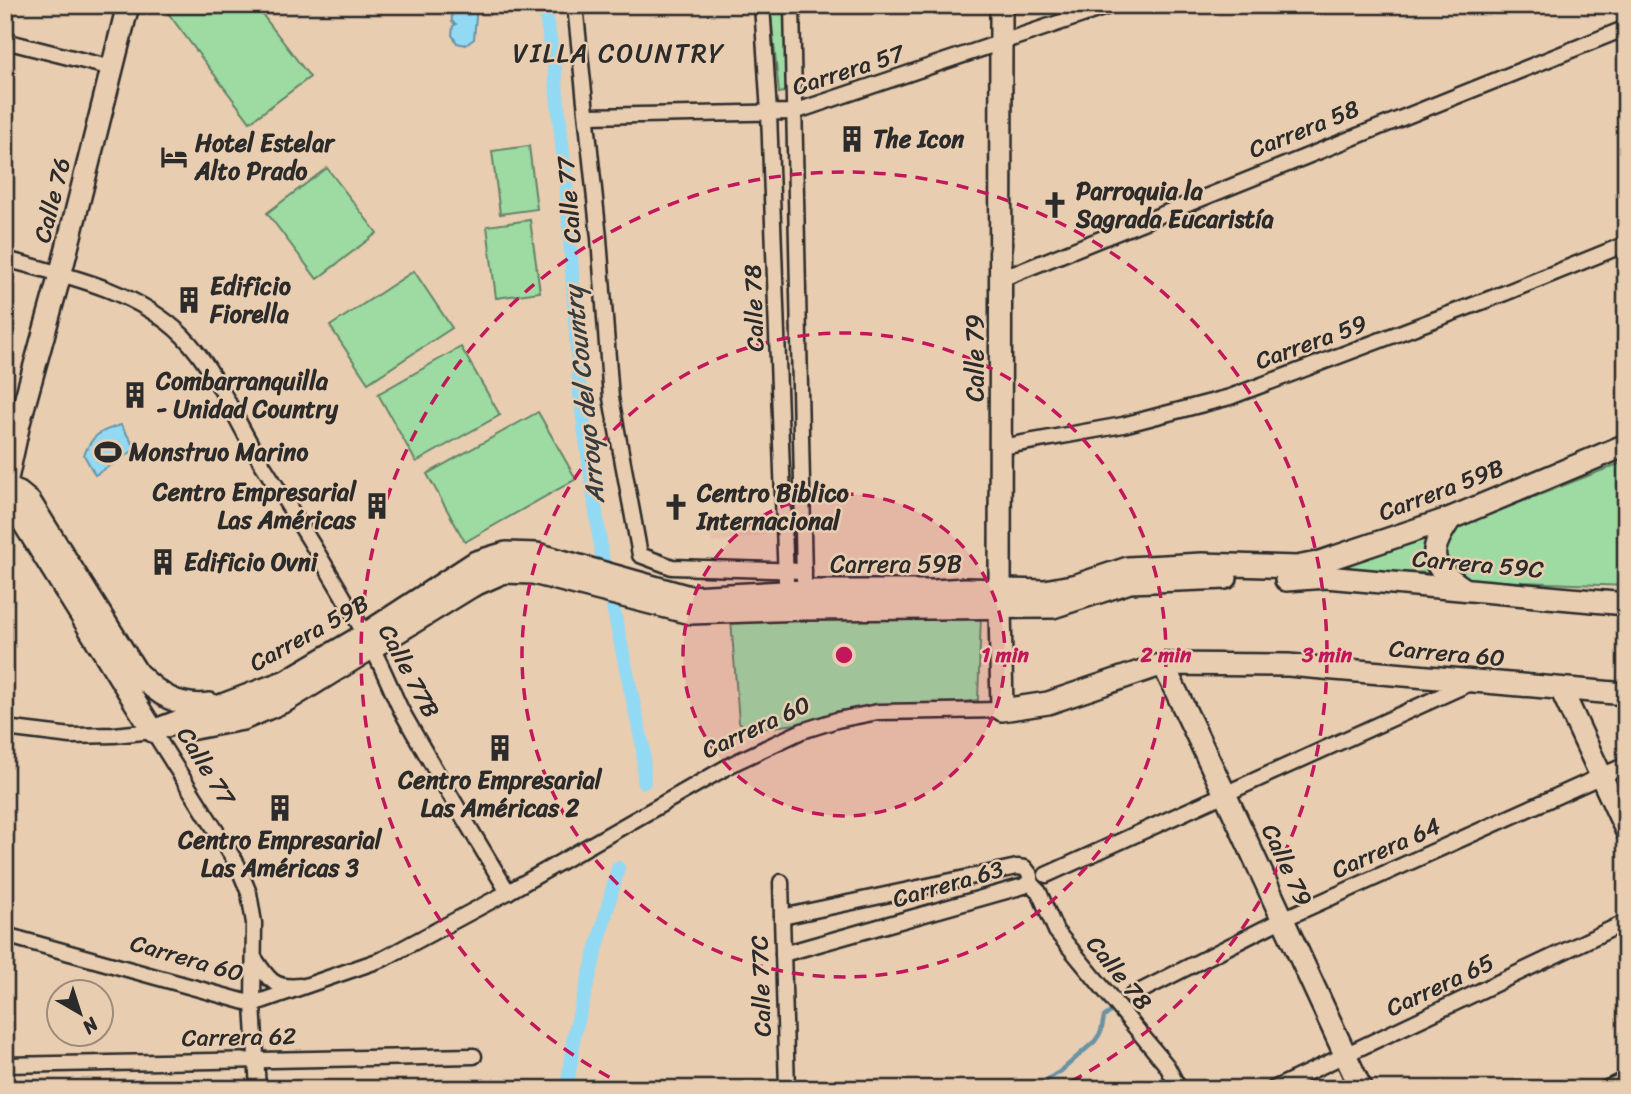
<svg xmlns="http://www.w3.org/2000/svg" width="1631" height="1094" viewBox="0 0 1631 1094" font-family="Sriracha,sans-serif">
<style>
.built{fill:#e4c0a7}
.green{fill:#9ddba3;stroke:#648367;stroke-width:2}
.water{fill:#92d9f4;stroke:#6993a4;stroke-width:2}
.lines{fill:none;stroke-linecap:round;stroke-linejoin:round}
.stream{stroke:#6993a4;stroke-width:4.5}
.canal{stroke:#92d9f4;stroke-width:14}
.street-casing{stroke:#2b2b2b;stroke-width:19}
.secondary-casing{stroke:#2b2b2b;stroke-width:26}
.street{stroke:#e9cdb0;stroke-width:14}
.secondary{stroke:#e9cdb0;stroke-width:21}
.ring{fill:none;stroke:#c2185b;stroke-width:3.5;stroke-dasharray:12 9}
.labels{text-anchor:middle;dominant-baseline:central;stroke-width:5;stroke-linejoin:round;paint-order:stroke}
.street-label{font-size:24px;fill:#2b2b2b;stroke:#e9cdb0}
.poi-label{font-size:24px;font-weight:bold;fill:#2b2b2b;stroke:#e9cdb0;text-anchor:start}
.neighbourhood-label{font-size:26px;letter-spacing:2px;fill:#2b2b2b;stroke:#e9cdb0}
.water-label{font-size:26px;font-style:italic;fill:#353c3f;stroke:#e9cdb0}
.centre{fill:#c2185b;stroke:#e9cdb0;stroke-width:3.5}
.ring-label{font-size:21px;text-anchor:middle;font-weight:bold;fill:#c2185b;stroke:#e9cdb0;stroke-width:5;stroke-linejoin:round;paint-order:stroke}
</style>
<rect width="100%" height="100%" fill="#e9cdb0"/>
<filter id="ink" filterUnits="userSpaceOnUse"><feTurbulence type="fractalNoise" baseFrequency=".0143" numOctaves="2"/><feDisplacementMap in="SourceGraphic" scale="14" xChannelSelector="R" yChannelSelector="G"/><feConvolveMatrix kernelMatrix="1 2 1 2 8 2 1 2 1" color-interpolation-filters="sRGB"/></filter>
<g filter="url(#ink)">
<polygon class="built" points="761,513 765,535 712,543 709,520"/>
<g class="green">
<polygon points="162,5 255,5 310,77 250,122"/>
<polygon points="770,5 787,5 790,91 779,93"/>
<polygon points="529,146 537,209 500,214 492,151"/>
<polygon points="327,168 377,233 317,279 267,213"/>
<polygon points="530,220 540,292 496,298 487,226"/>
<polygon points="414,271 452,328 368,383 330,326"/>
<polygon points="461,347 500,415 416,462 378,394"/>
<polygon points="538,412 576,479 465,542 427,474"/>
<polygon points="1626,461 1626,586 1467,580 1445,561 1445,540 1460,526"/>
<polygon points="1436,530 1435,573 1336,570"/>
<polygon points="981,614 978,700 750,730 739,722 731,620"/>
</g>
<g class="water">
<polygon points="451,5 477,5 474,39 466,45 457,43 452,35 453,26 456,24 452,22"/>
<path d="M121,425L136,449L95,475L84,455C92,435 100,431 121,425Z"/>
</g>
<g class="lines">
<polyline class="stream" points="1032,1089 1061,1071 1095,1041 1101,1032 1104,1017 1130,997"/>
<g class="canal">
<polyline points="544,5 554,63 567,195 580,396 602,556 643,747 644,782"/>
<polyline points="567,1089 574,1035 618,868"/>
</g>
<defs>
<g id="street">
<polyline points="575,5 599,238 611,398 640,555 672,567 804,571"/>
<polyline points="762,5 769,113 786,581"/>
<polyline points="792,5 804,579"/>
<polyline points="5,41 112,68"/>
<polyline points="587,116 794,112 1112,5"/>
<path d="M5,259C65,275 137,290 183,336C217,371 235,420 261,462C299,523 338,584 372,648C383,668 391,689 401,710C435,771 472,832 508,892"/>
<polyline points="1001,279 1626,28"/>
<polyline points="1001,447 1123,425 1230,397 1505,293 1626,244"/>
<polyline points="5,728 71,736 114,735 153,731 237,864 249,893 254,923 253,1004 258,1089"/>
<polyline points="1046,875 1470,683"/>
<polyline points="781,882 787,1089"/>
<polyline points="1029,882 1039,892 1056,931 1167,1066 1179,1089"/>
<polyline points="782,917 1017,867 1025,868 1031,876 1029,882 1024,886 783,954"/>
<polyline points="5,935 253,1004 383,959 508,892 734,763 802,731 837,720 878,712 1002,710"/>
<path d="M255,959C268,979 274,989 300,986"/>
<polyline points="1131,996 1283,919 1626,765"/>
<polyline points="5,1065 474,1056"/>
<polyline points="1273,1089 1626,922"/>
<polyline points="1605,1089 1626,1079"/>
</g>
<g id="secondary">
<polyline points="1001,5 1000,608 1002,710 1048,703 1163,664 1288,665 1626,694"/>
<path d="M5,487L19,493L30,502L137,673C159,695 178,708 210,704"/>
<polyline points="5,488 19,423 63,264 128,5"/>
<polyline points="5,507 23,522 153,731"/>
<path d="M1451,518C1427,553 1428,564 1463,588"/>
<polyline points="1286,580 1326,577 1626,604"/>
<polyline points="1163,664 1225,794 1361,1089"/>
<polyline points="1561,689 1626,830"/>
<polyline points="184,730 243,719 287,700 472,586 504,572 533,573 690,613 804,609 1053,607 1130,582 1226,578"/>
<polyline points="153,731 286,681 364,635 476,562 506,553 537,554 690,597 804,591 934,591 965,589 1045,591 1077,585 1128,568 1202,564 1297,567 1317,563 1451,518 1626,445"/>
</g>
</defs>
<use href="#street" class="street-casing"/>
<use href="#secondary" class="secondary-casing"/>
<use href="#street" class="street"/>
<use href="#secondary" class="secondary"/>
</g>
</g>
<circle cx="844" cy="655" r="161" fill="#c2185b" fill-opacity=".12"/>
<g class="ring">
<circle cx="844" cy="655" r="161"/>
<circle cx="844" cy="655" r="322"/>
<path d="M628 1087A483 483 0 1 1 1060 1087"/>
</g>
<defs>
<symbol id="building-bare" viewBox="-9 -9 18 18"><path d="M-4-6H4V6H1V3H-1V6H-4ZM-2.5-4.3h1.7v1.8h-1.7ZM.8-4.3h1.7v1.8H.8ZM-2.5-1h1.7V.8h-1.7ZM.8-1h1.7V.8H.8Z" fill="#2b2b2b" stroke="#e9cdb0" stroke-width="2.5" paint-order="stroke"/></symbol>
<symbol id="hotel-bare" viewBox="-9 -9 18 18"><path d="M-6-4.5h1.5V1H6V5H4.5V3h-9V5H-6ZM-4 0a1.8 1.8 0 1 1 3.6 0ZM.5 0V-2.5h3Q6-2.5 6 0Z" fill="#2b2b2b" stroke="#e9cdb0" stroke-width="2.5" paint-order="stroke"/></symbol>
<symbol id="church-bare" viewBox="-9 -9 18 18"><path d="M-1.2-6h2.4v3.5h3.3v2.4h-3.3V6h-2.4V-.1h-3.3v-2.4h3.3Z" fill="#2b2b2b" stroke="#e9cdb0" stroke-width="2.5" paint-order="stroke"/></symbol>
<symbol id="stadium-bare" viewBox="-9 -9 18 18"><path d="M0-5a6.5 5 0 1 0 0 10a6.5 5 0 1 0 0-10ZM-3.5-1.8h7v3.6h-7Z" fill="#2b2b2b" stroke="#e9cdb0" stroke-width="2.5" paint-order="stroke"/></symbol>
</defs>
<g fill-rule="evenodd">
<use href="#building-bare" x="833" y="120" width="38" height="38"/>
<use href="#hotel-bare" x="155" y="138" width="38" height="38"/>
<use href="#church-bare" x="1036" y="186" width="38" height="38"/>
<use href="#building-bare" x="170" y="281" width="38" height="38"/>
<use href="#building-bare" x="116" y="376" width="38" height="38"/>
<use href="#stadium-bare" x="89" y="433" width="38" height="38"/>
<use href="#building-bare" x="358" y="487" width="38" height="38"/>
<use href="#church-bare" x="657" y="488" width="38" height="38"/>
<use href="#building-bare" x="144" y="543" width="38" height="38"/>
<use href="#building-bare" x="481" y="729" width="38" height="38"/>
<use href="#building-bare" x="261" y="789" width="38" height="38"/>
</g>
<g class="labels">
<g class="street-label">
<text transform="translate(848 70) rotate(-18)">Carrera 57</text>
<text transform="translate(1304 129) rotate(-22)">Carrera 58</text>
<text transform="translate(52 200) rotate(-76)">Calle 76</text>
<text transform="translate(569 200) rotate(-95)">Calle 77</text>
<text transform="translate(754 308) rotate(-92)">Calle 78</text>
<text transform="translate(1311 342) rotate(-20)">Carrera 59</text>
<text transform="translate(975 358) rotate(-90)">Calle 79</text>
<text transform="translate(1441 490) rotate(-21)">Carrera 59B</text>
<text x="896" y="564">Carrera 59B</text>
<text transform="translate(1478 564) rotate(5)">Carrera 59C</text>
<text transform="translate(309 633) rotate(-29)">Carrera 59B</text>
<text transform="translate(1447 653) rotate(5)">Carrera 60</text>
<text transform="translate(409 671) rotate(62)">Calle 77B</text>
<text transform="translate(756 727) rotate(-25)">Carrera 60</text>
<text transform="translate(206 766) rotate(58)">Calle 77</text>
<text transform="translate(1386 848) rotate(-24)">Carrera 64</text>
<text transform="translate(1287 865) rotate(65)">Calle 79</text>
<text transform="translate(948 884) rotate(-16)">Carrera 63</text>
<text transform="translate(187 958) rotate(16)">Carrera 60</text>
<text transform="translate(1119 973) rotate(51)">Calle 78</text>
<text transform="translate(1440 985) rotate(-25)">Carrera 65</text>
<text transform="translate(761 986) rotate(-92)">Calle 77C</text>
<text transform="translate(239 1037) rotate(-1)">Carrera 62</text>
</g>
<g class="poi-label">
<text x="873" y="139">The Icon</text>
<text x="195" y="143">Hotel Estelar<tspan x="195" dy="28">Alto Prado</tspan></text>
<text x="1076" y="191">Parroquia la<tspan x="1076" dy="28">Sagrada Eucaristía</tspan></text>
<text x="210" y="286">Edificio<tspan x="210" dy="28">Fiorella</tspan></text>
<text x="156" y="381">Combarranquilla<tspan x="156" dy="28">- Unidad Country</tspan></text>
<text x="129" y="452">Monstruo Marino</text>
<text x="356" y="492" text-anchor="end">Centro Empresarial<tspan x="356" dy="28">Las Américas</tspan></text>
<text x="697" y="493">Centro Biblico<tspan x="697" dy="28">Internacional</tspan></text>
<text x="184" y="562">Edificio Ovni</text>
<text x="500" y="780" text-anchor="middle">Centro Empresarial<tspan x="500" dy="28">Las Américas 2</tspan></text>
<text x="280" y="840" text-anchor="middle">Centro Empresarial<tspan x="280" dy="28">Las Américas 3</tspan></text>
</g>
<g class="neighbourhood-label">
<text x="619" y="53">VILLA COUNTRY</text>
</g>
<g class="water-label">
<text transform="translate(584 395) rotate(-96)">Arroyo del Country</text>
</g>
</g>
<circle cx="844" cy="655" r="10" class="centre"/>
<g class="ring-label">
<text x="1005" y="662">1 min</text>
<text x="1166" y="662">2 min</text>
<text x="1327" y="662">3 min</text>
</g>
<rect width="1631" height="1094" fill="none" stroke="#e9cdb0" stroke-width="28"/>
<rect x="14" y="14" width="1603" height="1066" fill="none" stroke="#2b2b2b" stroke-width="2.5" filter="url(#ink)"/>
<g transform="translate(80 1013) rotate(141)"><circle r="33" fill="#e9cdb0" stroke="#9d8c7b" stroke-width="2"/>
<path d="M0-5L12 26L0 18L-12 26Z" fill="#2b2b2b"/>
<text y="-10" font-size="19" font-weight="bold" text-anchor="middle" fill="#2b2b2b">N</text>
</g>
</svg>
